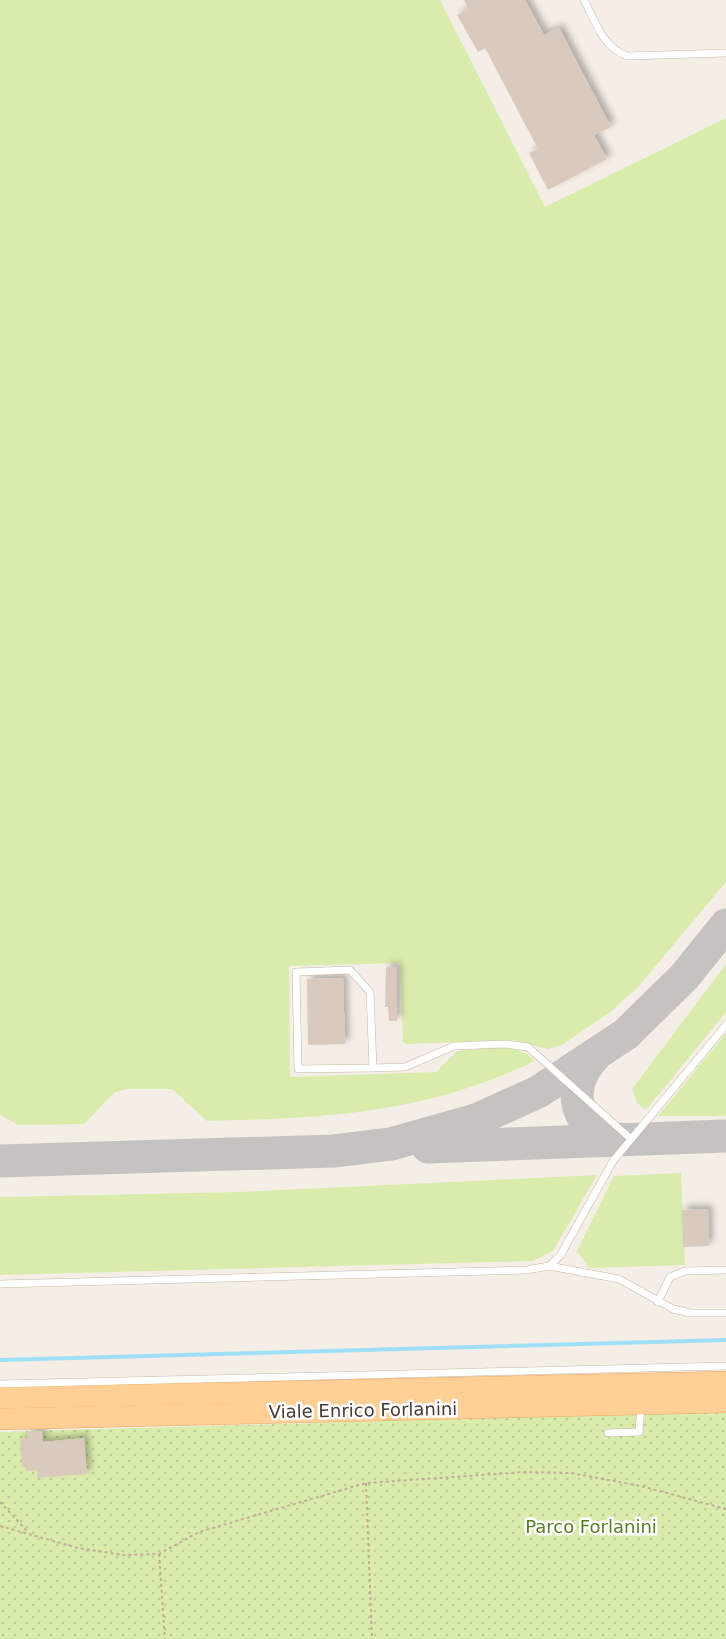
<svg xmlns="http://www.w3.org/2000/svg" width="726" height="1639" viewBox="0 0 726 1639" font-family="'DejaVu Sans',sans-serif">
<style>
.grass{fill:#daecac}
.park{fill:url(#park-dots)}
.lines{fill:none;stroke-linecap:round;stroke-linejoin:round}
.stream{stroke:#9ee1f6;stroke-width:4}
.taxiway{stroke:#c6c2bf;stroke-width:33}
.building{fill:#dacabe;filter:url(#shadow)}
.service-casing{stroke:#c4b7ab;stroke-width:8}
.primary-casing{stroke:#eda95c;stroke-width:22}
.path{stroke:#c4ad98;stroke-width:2;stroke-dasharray:3 3;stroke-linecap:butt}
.service{stroke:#fff;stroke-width:7}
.primary{stroke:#ffcf95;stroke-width:21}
.labels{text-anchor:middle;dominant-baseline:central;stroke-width:5;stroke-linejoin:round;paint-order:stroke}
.street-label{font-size:18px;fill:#483d35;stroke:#fff}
.park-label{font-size:18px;fill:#567f23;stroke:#fff}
</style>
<defs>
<pattern id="park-dots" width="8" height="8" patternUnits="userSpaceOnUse" patternTransform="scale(1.5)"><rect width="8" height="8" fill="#daecac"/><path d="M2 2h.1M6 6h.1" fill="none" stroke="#bdcb95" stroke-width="1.8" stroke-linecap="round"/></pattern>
<filter id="shadow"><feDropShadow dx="4.5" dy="-4.5" stdDeviation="3" flood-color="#0004"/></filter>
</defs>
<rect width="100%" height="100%" fill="#f5eee7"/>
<g class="grass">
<path d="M0,0H440L545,207L726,118V882L638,987L609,1013L562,1045L548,1049L512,1040L408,1044L403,1042L400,963L289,966L290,1077L436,1072L457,1051C480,1050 520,1041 535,1061C424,1114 327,1118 207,1121L172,1089H127L115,1092L84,1124L18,1125L0,1115Z"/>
<polygon points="726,964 726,1012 646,1110 637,1103 632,1089"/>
<polygon points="726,1033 726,1116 658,1116"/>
<polygon points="681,1173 685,1265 589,1268 577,1251 614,1176"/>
<polygon points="597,1175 553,1251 533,1261 0,1275 0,1197 239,1192"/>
</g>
<polygon class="park" points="726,1411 726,1639 0,1639 0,1432"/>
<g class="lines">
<polyline class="stream" points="0,1360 726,1340"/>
<g class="taxiway">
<path d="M594,1057C564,1088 575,1132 619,1139"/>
<polyline points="428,1147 726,1136"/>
<polyline points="0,1161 334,1151 391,1144 476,1120 538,1092 626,1034 685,976 726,925"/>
</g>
</g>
<g class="building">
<polygon points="464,0 525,0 544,35 559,28 611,127 594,135 607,159 548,190 529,153 538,149 485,48 478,52 457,15 468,9"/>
<polygon points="386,967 397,967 397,1021 389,1021 388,1007 385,1007"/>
<polygon points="343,978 345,1044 308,1045 307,979"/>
<polygon points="708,1209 709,1246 683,1247 682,1210"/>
<polygon points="42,1431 43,1442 84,1438 87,1474 37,1478 37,1470 26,1471 26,1467 22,1467 20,1439 28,1438 27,1432"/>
</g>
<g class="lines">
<defs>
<g id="service">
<path d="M584,0C596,22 603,49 628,56L726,53"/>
<polyline points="373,1068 298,1069 296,972 350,970 370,992 373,1068 405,1067 454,1046 505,1044 528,1047 631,1139"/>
<polyline points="549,1266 619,1279 673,1309 690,1313 726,1313"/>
<polyline points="0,1284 526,1270 549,1266 560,1256 613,1161 726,1025"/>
<polyline points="658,1302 670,1277 685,1271 726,1270"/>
<polyline points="0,1384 726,1366"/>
<polyline points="608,1433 639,1432 641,1406"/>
</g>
<g id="primary">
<polyline points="0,1398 726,1382"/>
<polyline points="0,1419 726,1402"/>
</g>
</defs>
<use href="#service" class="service-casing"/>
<use href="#primary" class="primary-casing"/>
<g class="path">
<polyline points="366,1483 372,1639"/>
<polyline points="0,1502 28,1532"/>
<polyline points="0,1526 78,1548 124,1555 159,1554 199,1532 366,1483 525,1472 571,1473 641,1486 726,1509"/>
<polyline points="159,1554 165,1639"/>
</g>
<use href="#service" class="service"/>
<use href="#primary" class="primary"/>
</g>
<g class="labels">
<g class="street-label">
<text transform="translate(363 1410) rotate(-1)">Viale Enrico Forlanini</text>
</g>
<g class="park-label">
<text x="591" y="1526">Parco Forlanini</text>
</g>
</g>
</svg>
